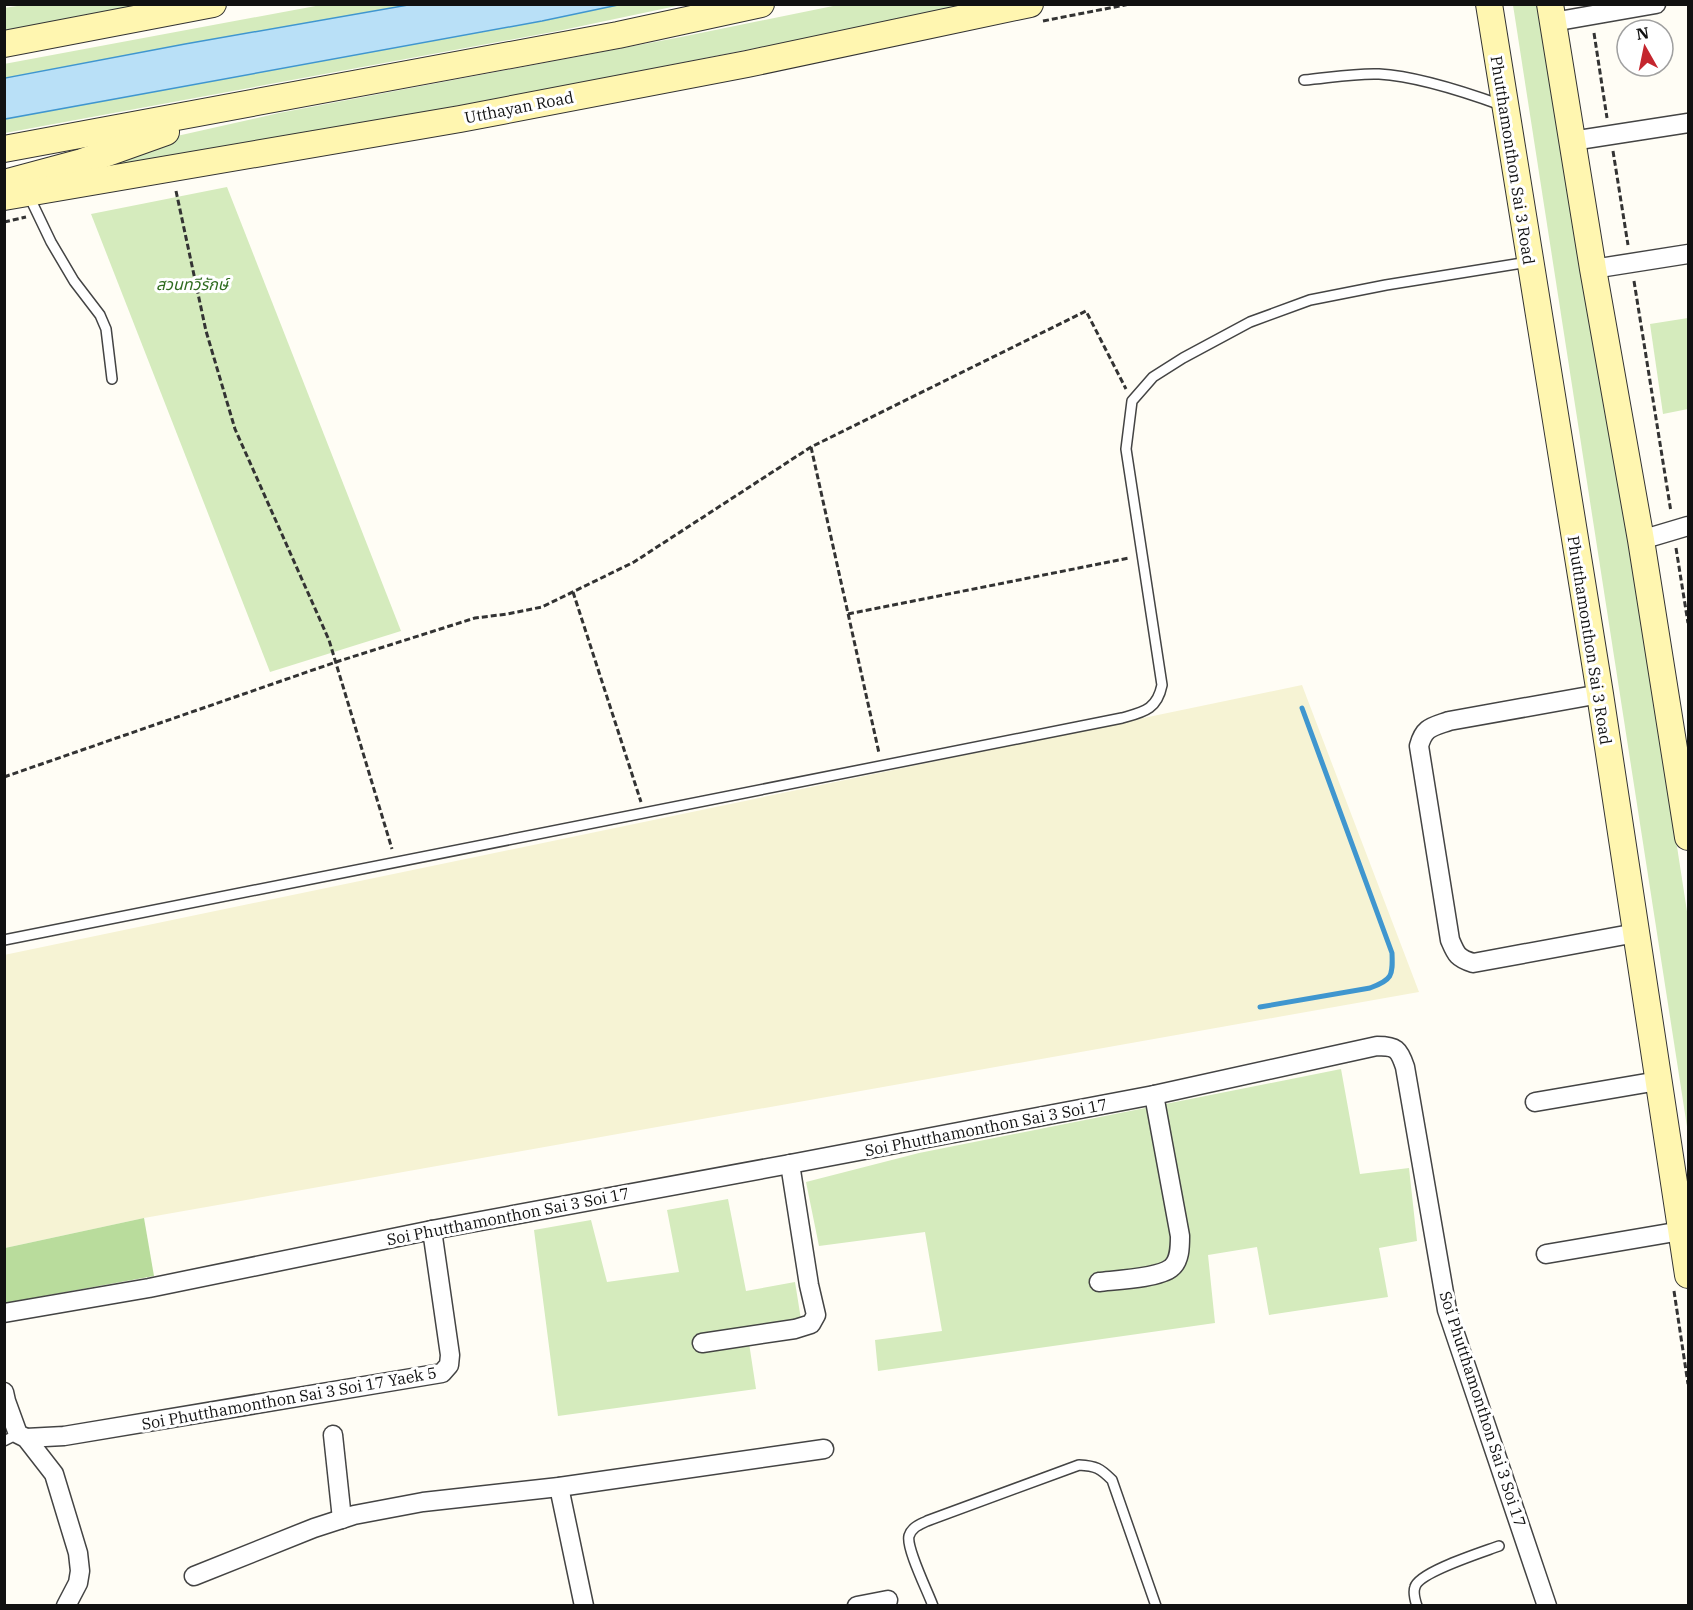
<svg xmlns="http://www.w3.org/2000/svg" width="1693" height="1610" viewBox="0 0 1693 1610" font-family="'IBM Plex Serif','Noto Sans Thai',serif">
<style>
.farmland{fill:#f6f3d4}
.green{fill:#d5ebbd}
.forest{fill:#b9dc9c}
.water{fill:#b9e0f7;stroke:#3f96cf;stroke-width:1.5}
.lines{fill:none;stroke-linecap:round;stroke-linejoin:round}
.stream{stroke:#3f96cf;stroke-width:5}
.lane-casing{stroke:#444;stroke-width:12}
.street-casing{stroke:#444;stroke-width:21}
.secondary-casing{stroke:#333;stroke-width:28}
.path{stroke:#333;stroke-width:3;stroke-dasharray:6 3;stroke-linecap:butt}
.lane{stroke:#fff;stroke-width:9}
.street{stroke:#fff;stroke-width:18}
.secondary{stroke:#fff6b0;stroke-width:26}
.labels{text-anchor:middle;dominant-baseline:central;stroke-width:6;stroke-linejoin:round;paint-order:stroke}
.street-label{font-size:16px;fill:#111;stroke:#fff}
.park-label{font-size:16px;font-style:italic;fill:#2f6b1f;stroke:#fff}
</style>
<rect width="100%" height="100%" fill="#fffdf5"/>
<polygon class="farmland" points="1302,685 1419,992 144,1218 5,1248 4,955"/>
<g class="green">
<polygon points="30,4 147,4 5,33 4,8"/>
<polygon points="321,5 408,5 185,44 5,78 4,64"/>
<polygon points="618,5 681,5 558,31 5,133 5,119 542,21"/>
<path d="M838,5H973C679,64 385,121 89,173L168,138L279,113L681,37Z"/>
<polygon points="1513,5 1541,5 1604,372 1688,918 1688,1133"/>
<polygon points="227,187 401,631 270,672 91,214"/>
<polygon points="1688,318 1688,409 1663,414 1650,324"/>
<polygon points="1341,1069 1360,1174 1409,1168 1417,1241 1379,1248 1388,1297 1269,1315 1257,1247 1208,1255 1215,1323 878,1371 875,1340 942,1331 925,1232 819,1246 806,1182 919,1153"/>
<polygon points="728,1199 746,1291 795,1282 803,1332 749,1343 756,1389 558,1416 534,1230 591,1220 607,1282 679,1272 667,1210"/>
</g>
<polygon class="forest" points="144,1218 154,1276 5,1303 5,1248"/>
<polygon class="water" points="408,5 618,5 542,21 5,119 5,78 185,44"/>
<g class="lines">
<path class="stream" d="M1260,1007L1370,988C1392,980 1393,976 1392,953L1302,708"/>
<defs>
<g id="lane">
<path d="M1304,80C1328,78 1354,73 1379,74C1417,76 1465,92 1501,105"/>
<polyline points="28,194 51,242 74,281 100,315 106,329 112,379"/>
<path d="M4,940L1122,718C1143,712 1157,710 1162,685L1126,449L1132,401L1153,377L1183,358L1250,322L1310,300L1386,285L1528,262"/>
<polyline points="4,1441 18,1434"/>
<path d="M933,1606C928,1592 906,1548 909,1536C912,1527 919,1525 927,1521L1079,1465C1096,1466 1100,1468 1112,1480L1156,1606"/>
<path d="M1417,1606C1415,1600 1413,1592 1415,1587C1419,1572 1483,1552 1499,1546"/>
</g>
<g id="street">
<polyline points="1553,22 1656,4"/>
<polyline points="1572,141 1688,123"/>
<polyline points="1593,269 1688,254"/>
<polyline points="1641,540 1688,526"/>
<path d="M1600,694L1449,721C1432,727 1424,727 1419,746L1450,940C1456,954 1457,958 1473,963L1636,933"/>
<polyline points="1535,1102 1658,1081"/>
<polyline points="1546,1254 1681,1231"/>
<path d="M1099,1282C1116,1280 1159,1278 1171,1268C1180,1261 1180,1247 1180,1236L1154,1095"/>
<path d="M4,1313L149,1288L432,1230L790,1164L1154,1095L1377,1046C1396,1046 1399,1049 1405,1067L1447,1310L1547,1606"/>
<polyline points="702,1343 795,1329 811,1324 816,1315 809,1285 790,1164"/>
<polyline points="4,1392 6,1401 18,1434 26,1438 54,1474 78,1553 80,1571 78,1583 66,1606"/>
<polyline points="333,1435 342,1519"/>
<polyline points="26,1438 64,1436 442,1373 449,1365 450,1355 432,1230"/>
<polyline points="559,1487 584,1606"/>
<polyline points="194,1576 314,1528 354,1515 423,1502 559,1487 824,1449"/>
<polyline points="857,1606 888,1600"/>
</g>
<g id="secondary">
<polyline points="1489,4 1600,694 1688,1275"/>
<polyline points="1550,4 1593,269 1641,540 1688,837"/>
<polyline points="4,44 213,4"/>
<polyline points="4,149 618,35 761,4"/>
<polyline points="4,183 82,162 166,132"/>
<polyline points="4,197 460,119 747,64 1030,4"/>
</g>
</defs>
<use href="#lane" class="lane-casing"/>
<use href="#street" class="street-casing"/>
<use href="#secondary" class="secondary-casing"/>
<g class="path">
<polyline points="1043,21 1130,4"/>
<polyline points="1594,33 1607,118"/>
<polyline points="1613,151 1628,245"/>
<polyline points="176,191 206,331 235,429 329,640 392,849"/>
<polyline points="4,222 26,217"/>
<polyline points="1634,281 1671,512"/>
<polyline points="811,447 879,753"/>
<polyline points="1676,548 1688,623"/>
<polyline points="573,592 641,802"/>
<polyline points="848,614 1129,558"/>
<polyline points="4,777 336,662 475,618 507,614 542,607 634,562 811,447 1086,311 1126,389"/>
<polyline points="1674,1291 1688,1384"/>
</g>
<use href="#lane" class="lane"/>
<use href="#street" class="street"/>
<use href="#secondary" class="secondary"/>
</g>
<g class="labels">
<g class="street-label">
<text transform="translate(519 107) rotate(-11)">Utthayan Road</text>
<text transform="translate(1513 160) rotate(81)">Phutthamonthon Sai 3 Road</text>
<text transform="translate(1590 640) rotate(81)">Phutthamonthon Sai 3 Road</text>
<text transform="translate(986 1127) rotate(-11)">Soi Phutthamonthon Sai 3 Soi 17</text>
<text transform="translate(508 1216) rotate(-11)">Soi Phutthamonthon Sai 3 Soi 17</text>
<text transform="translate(289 1398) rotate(-10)">Soi Phutthamonthon Sai 3 Soi 17 Yaek 5</text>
<text transform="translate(1483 1409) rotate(72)">Soi Phutthamonthon Sai 3 Soi 17</text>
</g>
<g class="park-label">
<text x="192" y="284">สวนทวีรักษ์</text>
</g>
</g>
<rect width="1693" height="1610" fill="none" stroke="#111111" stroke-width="12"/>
<g transform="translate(1645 48) rotate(351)"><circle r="28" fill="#ffffff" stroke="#a0a0a0" stroke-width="1.5"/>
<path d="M0-4.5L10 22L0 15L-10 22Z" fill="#c4262e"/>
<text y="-9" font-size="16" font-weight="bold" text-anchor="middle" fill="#111111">N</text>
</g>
</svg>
